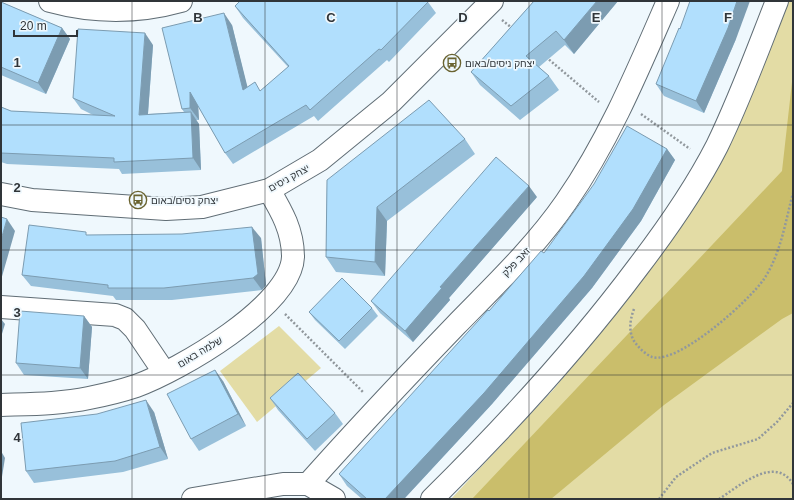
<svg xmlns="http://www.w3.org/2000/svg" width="794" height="500" viewBox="0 0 794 500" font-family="Arial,Heebo,sans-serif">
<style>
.green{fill:#e3dca5}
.forest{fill:#cabe6b}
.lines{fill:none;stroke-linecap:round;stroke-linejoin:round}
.minor-casing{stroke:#606d75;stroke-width:24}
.path{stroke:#91989d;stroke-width:2.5;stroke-dasharray:2 2;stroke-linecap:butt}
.minor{stroke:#fff;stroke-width:22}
.wall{fill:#98c0da}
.shaded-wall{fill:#7c9cb1}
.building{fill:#b1dffd;stroke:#7c9cb1}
.grid{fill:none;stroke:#303539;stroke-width:1;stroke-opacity:0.55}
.labels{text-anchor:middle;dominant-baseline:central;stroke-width:3.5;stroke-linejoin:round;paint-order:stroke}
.poi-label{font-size:10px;fill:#303539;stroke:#eff8fd;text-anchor:start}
.street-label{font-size:10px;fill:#303539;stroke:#eff8fd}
.grid-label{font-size:13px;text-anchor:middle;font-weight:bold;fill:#303539;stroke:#eff8fd;stroke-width:3.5;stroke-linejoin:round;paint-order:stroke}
</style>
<rect width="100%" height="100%" fill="#eff8fd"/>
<g class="green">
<polygon points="786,1 793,1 793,499 451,499 554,389 636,285 726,147 770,49"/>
<polygon points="279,326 321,368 257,422 220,371"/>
</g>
<polygon class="forest" points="793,73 793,313 782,319 664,405 551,499 472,499 782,171"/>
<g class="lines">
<defs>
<g id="minor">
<path d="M50,1C94,13 138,13 181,1"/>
<polyline points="1,194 32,200 166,209 202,207 269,190 320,160 391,102 492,1"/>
<polyline points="1,307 115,315 125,319 135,329 164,372"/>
<path d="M1,405C30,404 61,404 89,398C104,395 121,391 136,386C178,371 291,306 293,257C293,231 282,212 269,190"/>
<path d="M308,484C356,430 406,377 456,325C494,286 535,247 566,202C609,140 638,70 668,1"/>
<polyline points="193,499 283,484 308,484 334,499"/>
<path d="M432,499C506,426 576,350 638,267C667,229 695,189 717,146C740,99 758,49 777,1"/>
</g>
</defs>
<use href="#minor" class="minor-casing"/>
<g class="path">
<polyline points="502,20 512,28"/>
<polyline points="546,57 599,102"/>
<polyline points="641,114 690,149"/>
<path d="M634,309C629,322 628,336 638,346C641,350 647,355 652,357C678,365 750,300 764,279C781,253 785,223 793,193"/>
<polyline points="285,314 363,392"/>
<polyline points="659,499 676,477 712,453 758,439 777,422 793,403"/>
<path d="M719,499C738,487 775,454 793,484"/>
</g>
<use href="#minor" class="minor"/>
</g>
<g class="wall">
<polygon points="534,1 618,1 574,54 565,45 539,67 549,76 559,90 520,120 480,85 471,72"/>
<polygon points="1,2 62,28 70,39 46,94 1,75"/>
<polygon points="428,2 436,13 389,62 387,60 318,121 314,116 233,164 225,153 198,106 199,120 196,120 199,124 201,170 122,174 119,169 7,164 1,162 1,107 11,111 93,115 81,109 73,98 153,45 148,114 184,112 182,109 232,25 247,87 261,91 288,67 243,18 235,6"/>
<polygon points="736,39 704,113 664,96 656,84"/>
<polygon points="465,139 475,154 387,221 385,276 336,272 326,257 327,180"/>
<polygon points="667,149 675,160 641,221 592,288 492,404 404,499 362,499 347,486 339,474 489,311 544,253"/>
<polygon points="537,197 449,298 450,300 413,342 380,313 371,301"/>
<polygon points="89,235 261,238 266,285 262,290 172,300 116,300 113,296 31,286 22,275"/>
<polygon points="372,308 378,316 345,349 315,320 309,312"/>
<polygon points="84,316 92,327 88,379 24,375 16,363"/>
<polygon points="223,381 246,426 199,451 191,439"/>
<polygon points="270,398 335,413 343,424 315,451 278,410"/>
<polygon points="154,412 168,459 123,472 34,483 26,471"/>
</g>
<g class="shaded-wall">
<polygon points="597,1 618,1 574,54 564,40"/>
<polygon points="737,1 750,1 736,39 704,113 696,101"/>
<polygon points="224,13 232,25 251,101 243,90"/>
<polygon points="62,28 70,39 46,94 38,83"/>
<polygon points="145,33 153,45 147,126 139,115"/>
<polygon points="190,92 198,103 199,120 190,108"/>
<polygon points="191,112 199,124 201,170 193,158"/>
<polygon points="667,149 675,160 641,221 592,288 492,404 404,499 385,499"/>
<polygon points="529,186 537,197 449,298 450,300 413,342 405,331 440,287"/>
<polygon points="377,207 387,221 385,276 375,262"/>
<polygon points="7,219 15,231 1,280 1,240"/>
<polygon points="252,227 261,238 266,285 262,290 253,278"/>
<polygon points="84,316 92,327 88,379 80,368"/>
<polygon points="1,319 5,324 1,337"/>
<polygon points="215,370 223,381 246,426 238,414"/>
<polygon points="146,400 154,412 168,459 160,447"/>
<polygon points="1,451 5,458 1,483"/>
</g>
<g class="building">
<polygon points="240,1 427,1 428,2 381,50 379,49 310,110 306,105 225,153 190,92 190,108 182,109 162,28 224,13 243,90 255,82 260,91 289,66 235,6"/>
<polygon points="534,1 597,1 564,40 556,31 526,56 549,76 511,106 471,72"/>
<polygon points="690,1 737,1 728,28 696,101 656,84 679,28 680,29"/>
<polygon points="1,2 62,28 38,83 1,67"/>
<polygon points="78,29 145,33 139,115 191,112 193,158 114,162 114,158 1,153 1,107 11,111 115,116 73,98"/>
<polygon points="429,100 465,139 377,207 375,262 326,257 327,180"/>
<polygon points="627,126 667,149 633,209 584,276 484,393 385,499 367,499 339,474 488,310 489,311 541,251 544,253 594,184"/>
<polygon points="496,157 529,186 440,287 442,288 405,331 371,301"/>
<polygon points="1,217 7,219 1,240"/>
<polygon points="29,225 86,232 86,235 182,234 252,227 258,274 253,278 164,288 108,288 108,285 22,275"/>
<polygon points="342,278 372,308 339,341 309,312"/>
<polygon points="20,311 84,316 80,368 16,363"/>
<polygon points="215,370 238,414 191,439 167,394"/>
<polygon points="298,373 335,413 307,439 270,398"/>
<polygon points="146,400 160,447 115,461 26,471 21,423 97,414"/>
</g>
<path class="grid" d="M132,1V499M265,1V499M397,1V499M529,1V499M662,1V499M1,125H793M1,250H793M1,375H793"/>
<defs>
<symbol id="bus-ring" viewBox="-11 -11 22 22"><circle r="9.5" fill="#eff8fd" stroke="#6a6330" stroke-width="1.5"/><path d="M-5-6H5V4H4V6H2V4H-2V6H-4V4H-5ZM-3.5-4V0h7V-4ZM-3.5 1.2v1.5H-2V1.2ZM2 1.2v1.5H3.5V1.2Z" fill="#6a6330"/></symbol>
</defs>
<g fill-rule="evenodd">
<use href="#bus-ring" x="442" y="53" width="20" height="20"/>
<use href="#bus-ring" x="128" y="190" width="20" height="20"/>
</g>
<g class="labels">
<g class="poi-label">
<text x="465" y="63">יצחק ניסים/באום</text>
<text x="151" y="200">יצחק נסים/באום</text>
</g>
<g class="street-label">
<text transform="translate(289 178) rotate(-29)">יצחק ניסים</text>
<text transform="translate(516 262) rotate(-47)">זאב פלק</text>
<text transform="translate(200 352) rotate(-31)">שלמה באום</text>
</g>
</g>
<g class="grid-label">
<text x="198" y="22">B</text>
<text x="331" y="22">C</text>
<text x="463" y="22">D</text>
<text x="596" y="22">E</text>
<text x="728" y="22">F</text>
<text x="17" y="67">1</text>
<text x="17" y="192">2</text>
<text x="17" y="317">3</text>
<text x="17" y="442">4</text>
</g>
<rect width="794" height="500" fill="none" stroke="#303539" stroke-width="4"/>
<path d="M14 30v6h63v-6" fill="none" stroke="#303539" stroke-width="2"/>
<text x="20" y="30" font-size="12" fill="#303539" stroke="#eff8fd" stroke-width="3" paint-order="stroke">20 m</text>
</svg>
